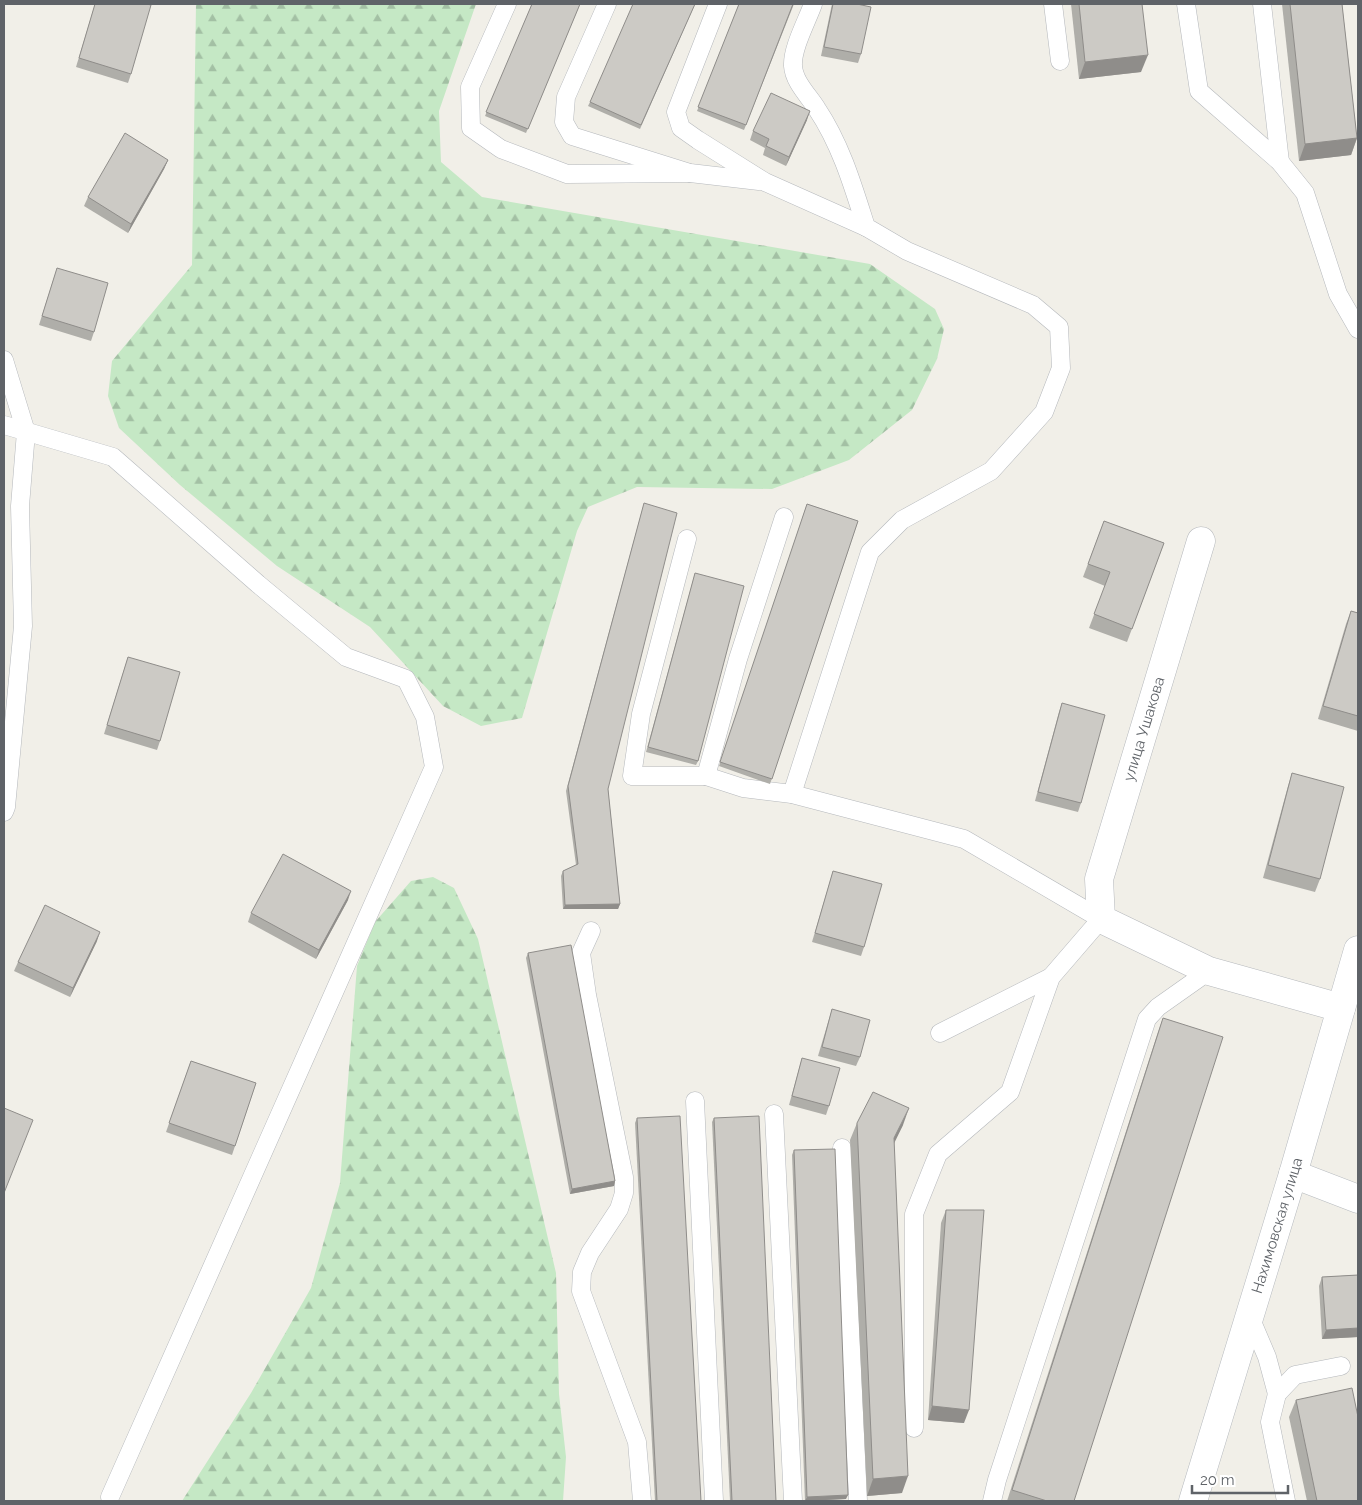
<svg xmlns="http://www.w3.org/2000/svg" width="1362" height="1505" viewBox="0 0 1362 1505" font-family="Raleway,sans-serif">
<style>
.forest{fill:url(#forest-firs)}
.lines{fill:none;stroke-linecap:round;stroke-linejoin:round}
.service-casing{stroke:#b5b8bc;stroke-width:19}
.minor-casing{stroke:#b5b8bc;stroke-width:29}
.secondary-casing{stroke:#b6babf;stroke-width:29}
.service{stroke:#fff;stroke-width:18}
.minor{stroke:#fff;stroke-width:28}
.secondary{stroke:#fff;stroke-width:28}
.wall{fill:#afaea9}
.shaded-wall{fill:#8f8d8a}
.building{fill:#cccac5;stroke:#8f8d8a}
.labels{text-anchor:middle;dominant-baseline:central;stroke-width:4;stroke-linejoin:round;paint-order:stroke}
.street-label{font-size:15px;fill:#5f6368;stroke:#fff}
</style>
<defs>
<pattern id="forest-firs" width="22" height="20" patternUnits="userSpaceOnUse" patternTransform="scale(1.25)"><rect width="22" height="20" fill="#c5e8c5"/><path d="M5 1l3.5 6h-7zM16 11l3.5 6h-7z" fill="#a3c0a4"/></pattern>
</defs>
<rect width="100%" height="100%" fill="#f1efe8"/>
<g class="forest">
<polygon points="196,4 476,4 439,111 441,162 482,197 870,264 935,309 944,329 937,359 912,410 849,460 772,489 637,487 588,507 577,531 522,718 481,726 443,706 370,627 277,566 180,485 119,428 108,396 112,361 192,265"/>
<polygon points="433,877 454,888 478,939 556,1273 559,1394 566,1457 563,1501 182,1501 251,1393 311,1288 340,1183 357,966 375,922 411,881"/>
</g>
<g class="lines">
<defs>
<g id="service">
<polyline points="507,4 470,87 471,128 501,149 567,174 690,173"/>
<polyline points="607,4 566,97 564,122 572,136 690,173 759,181"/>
<polyline points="718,4 676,112 681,128 698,140 765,182 866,227"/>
<polyline points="1053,4 1060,61"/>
<polyline points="1186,4 1199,91 1280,162 1305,193 1338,294 1358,329"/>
<polyline points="1262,4 1280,162"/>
<polyline points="4,360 26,432 20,506 23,626 6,807 4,812"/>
<polyline points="4,425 113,457 258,584 346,657 406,679 425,717 434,767 110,1497"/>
<polyline points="687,539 641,714 632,776 706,776 743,788 792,794 964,839 1101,919 1051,977 1010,1092 938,1154 914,1214 914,1428"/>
<polyline points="706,776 738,659 784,517"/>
<path d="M792,794L870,552L902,520L991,471L1044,412L1061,368L1059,327L1033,305L907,251L866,227C853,186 841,145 817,109C809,96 794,82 793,66C792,48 807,21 813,4"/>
<polyline points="591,931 581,953 587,995 624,1177 624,1193 619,1209 590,1253 582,1272 581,1291 637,1442 642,1501"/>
<polyline points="940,1033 1051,977"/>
<polyline points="695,1101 714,1501"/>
<polyline points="774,1114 793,1501"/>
<polyline points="842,1148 858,1501"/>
<polyline points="1250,1317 1267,1357 1277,1394"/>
<polyline points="992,1501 997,1480 1147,1019 1158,1007 1209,971"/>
<polyline points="1286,1501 1270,1422 1277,1394 1295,1375 1341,1366"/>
</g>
<polyline id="minor" points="1201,541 1099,879 1101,919 1209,971 1341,1008"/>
<g id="secondary">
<polyline points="1293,1174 1358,1199"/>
<path id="s1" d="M1193,1501L1293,1174L1358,950"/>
</g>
</defs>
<use href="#service" class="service-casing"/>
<use href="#minor" class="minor-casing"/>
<use href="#secondary" class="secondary-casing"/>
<use href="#service" class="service"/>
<use href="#minor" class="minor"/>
<use href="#secondary" class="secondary"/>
</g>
<g class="wall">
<polygon points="95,4 147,4 131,74 128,83 76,67"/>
<polygon points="532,4 580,4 526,133 485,116"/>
<polygon points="695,4 640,129 588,106 590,102"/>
<polygon points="739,4 794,4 744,130 697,111"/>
<polygon points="832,4 857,4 861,54 858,63 821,56"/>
<polygon points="1071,4 1142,4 1141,72 1079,79"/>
<polygon points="1282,4 1342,4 1357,138 1351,155 1299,161"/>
<polygon points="807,120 786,166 763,155 765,148 750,140 753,131"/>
<polygon points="168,160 164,169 128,233 84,206 88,197"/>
<polygon points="57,268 94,332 91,341 39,325"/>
<polygon points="644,503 608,789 620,904 618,909 563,909 561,876 563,871 576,865 566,791"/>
<polygon points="807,504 858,521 770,784 719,766"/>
<polygon points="1104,521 1164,543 1127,642 1089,628 1105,586 1083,577"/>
<polygon points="695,573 698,761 696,765 646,752"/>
<polygon points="1351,611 1358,613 1358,731 1318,719 1346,624"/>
<polygon points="128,657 160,741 157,750 104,734"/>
<polygon points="1062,703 1081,803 1078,812 1035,801 1059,712"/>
<polygon points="1292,773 1320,879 1315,892 1263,878 1288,786"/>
<polygon points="833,871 864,947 861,956 812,942"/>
<polygon points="348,900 316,959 248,922 251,913"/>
<polygon points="97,941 70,997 14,971 18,962"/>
<polygon points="528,953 615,1181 614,1186 570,1194 526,958"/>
<polygon points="832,1009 860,1057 856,1066 818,1056"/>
<polygon points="1163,1018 1074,1501 1007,1501 1157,1035"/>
<polygon points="802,1058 829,1106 826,1115 789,1105"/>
<polygon points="191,1061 256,1083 232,1155 166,1132"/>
<polygon points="637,1118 701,1501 655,1501 635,1123"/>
<polygon points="714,1118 776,1501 730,1501 712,1122"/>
<polygon points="857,1123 903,1125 894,1142 902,1493 867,1496 850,1140"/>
<polygon points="794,1150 846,1499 805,1501 792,1155"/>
<polygon points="946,1210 964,1423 928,1420 941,1223"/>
<polygon points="1358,1275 1358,1337 1322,1339 1319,1286 1322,1277"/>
<polygon points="1296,1400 1358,1501 1307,1501 1289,1417"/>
</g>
<g class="shaded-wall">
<polygon points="1148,55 1141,72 1079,79 1085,62"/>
<polygon points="810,111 807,120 786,166 789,157"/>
<polygon points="1357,138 1351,155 1299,161 1305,144"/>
<polygon points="168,160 164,169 128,233 131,224"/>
<polygon points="351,891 348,900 316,959 319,950"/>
<polygon points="620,904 618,909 563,909 565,905"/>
<polygon points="100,932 97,941 70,997 73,988"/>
<polygon points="909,1108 903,1125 888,1156 894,1138"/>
<polygon points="615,1181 614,1186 570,1194 572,1189"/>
<polygon points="1358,1328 1358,1337 1322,1339 1326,1330"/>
<polygon points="932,1406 969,1410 964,1423 928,1420"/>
<polygon points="908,1476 902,1493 867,1496 873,1479"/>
<polygon points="848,1495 846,1499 805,1501 807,1497"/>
</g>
<g class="building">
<polygon points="95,4 147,4 151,5 131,74 79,58"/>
<polygon points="532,4 580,4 528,129 486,112"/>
<polygon points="633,4 695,4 641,125 590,102"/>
<polygon points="739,4 793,4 746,125 698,107"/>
<polygon points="833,4 857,4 871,7 861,54 824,47"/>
<polygon points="1079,4 1142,4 1148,55 1085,62"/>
<polygon points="1290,4 1342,4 1357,138 1305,144"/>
<polygon points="771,93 810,111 789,157 766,146 769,139 753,131"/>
<polygon points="125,133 168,160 131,224 88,197"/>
<polygon points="57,268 108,283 94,332 42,316"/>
<polygon points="644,503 677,513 608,789 620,904 565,905 563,871 578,864 568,786"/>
<polygon points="807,504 858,521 772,779 720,762"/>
<polygon points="1104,521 1164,543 1132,629 1094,614 1110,572 1088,564"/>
<polygon points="695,573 744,586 698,761 648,747"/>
<polygon points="1351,611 1358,613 1358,716 1323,706"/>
<polygon points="128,657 180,672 160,741 107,725"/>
<polygon points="1062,703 1105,715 1081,803 1038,792"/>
<polygon points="1292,773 1344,787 1320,879 1268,865"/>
<polygon points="283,854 351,891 319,950 251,913"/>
<polygon points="833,871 882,884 864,947 815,933"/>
<polygon points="45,905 100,932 73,988 18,962"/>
<polygon points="571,945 615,1181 572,1189 528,953"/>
<polygon points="832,1009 870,1020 860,1057 822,1047"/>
<polygon points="1163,1018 1223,1037 1074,1501 1047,1501 1012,1490"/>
<polygon points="802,1058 840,1068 829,1106 792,1096"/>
<polygon points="191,1061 256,1083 235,1146 169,1123"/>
<polygon points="873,1092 909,1108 894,1138 908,1476 873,1479 857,1123"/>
<polygon points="4,1108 33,1120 4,1193"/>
<polygon points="680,1116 701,1501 657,1501 637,1118"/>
<polygon points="759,1116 776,1501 732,1501 714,1118"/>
<polygon points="835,1149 848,1495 807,1497 794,1150"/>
<polygon points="946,1210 984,1210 969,1410 932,1406"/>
<polygon points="1358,1275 1358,1328 1326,1330 1322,1277"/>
<polygon points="1352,1388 1358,1417 1358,1501 1317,1501 1296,1400"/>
</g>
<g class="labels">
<g class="street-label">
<text transform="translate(1144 729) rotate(-73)">улица Ушакова</text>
<text stroke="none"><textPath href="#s1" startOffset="288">Нахимовская улица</textPath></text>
</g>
</g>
<rect width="1362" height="1505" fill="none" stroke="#5f6368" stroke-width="10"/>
<path d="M1192 1485v8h96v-8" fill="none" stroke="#5f6368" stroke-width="2.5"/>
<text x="1200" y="1485" font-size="15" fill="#5f6368" stroke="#ffffff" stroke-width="4" paint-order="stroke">20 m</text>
</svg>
